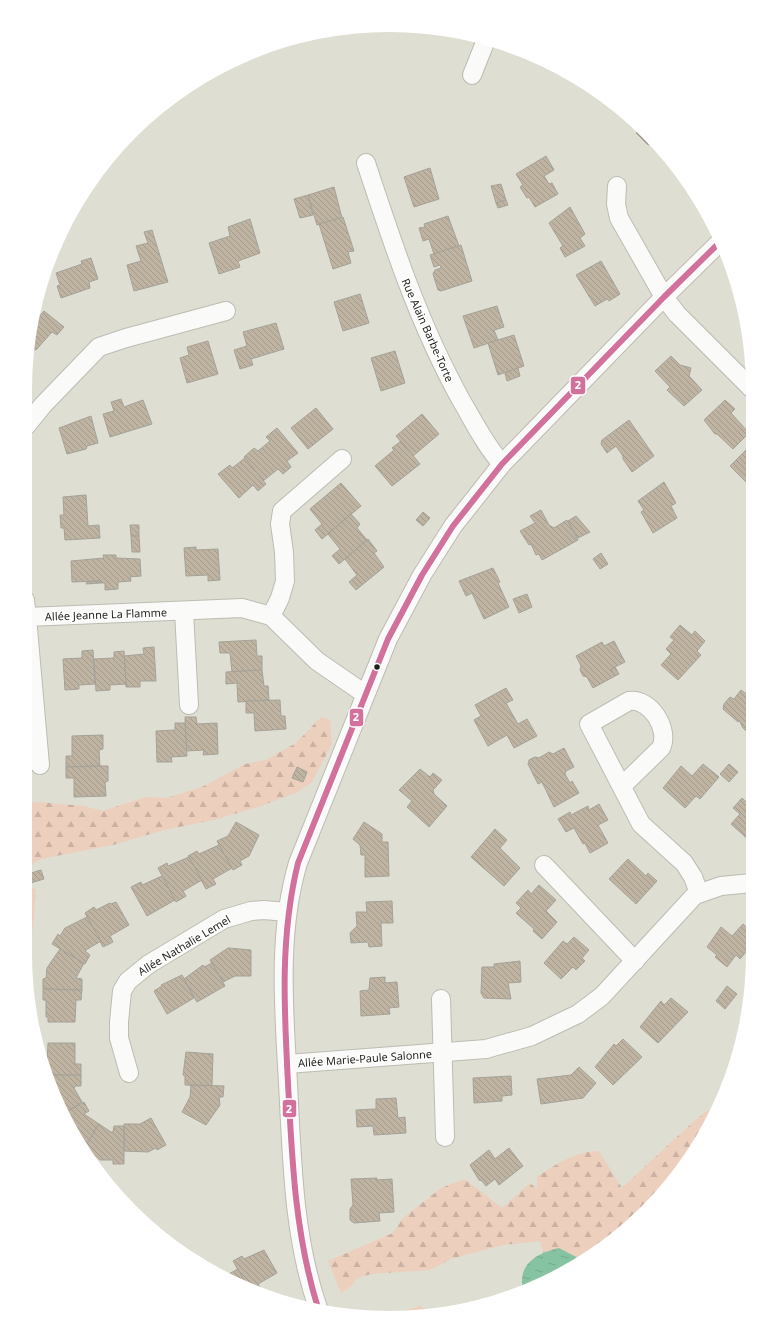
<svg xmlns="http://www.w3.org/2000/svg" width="778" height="1343" viewBox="0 0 778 1343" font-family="'Noto Sans',sans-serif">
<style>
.forest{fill:url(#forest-firs)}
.water{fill:url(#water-ripples)}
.building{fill:url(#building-back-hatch);stroke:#a4a299}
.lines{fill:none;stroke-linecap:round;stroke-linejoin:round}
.street-casing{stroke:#bcbcb3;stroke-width:20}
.street{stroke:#fafaf8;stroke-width:18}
.bus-1-casing{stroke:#fff;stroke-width:9}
.bus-1{stroke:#d2719b;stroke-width:6}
.bus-dot{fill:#201f18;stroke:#fff;stroke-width:1.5}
.labels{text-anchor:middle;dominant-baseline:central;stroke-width:3;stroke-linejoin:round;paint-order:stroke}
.street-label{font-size:11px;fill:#201f18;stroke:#fff}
.line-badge{stroke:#fff;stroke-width:1.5}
.badge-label{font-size:11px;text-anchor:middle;font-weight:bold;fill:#fff}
</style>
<defs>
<pattern id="forest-firs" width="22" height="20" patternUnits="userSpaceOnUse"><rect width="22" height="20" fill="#eccfbd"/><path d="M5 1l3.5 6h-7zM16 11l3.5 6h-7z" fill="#cab1a2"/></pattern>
<pattern id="water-ripples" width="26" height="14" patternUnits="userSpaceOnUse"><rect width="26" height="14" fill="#86c3a2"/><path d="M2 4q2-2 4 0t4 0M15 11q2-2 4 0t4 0" fill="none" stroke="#73a78b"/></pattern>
<pattern id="building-back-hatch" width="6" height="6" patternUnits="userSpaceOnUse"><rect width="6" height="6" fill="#beb4a1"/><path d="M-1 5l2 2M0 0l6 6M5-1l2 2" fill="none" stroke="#a39a8a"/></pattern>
</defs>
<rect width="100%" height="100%" fill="#dfded2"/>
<g class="forest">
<polygon points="321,717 330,720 332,744 312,782 298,792 258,807 214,820 164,830 113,845 41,859 25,869 25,803 38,802 84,806 103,811 145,797 167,798 204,786 245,764 266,760 296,743"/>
<path d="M25,884L36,890C33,912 36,934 25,954Z"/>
<path d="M716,1106L692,1156L611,1243L572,1263L543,1253L540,1241L503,1245L469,1254L451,1259L430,1270L371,1274L357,1278L352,1286L341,1293L328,1261L393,1233L403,1218L441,1188L465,1179L502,1208L530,1183L537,1189V1177C556,1164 576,1151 599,1151L622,1188L694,1121L706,1112Z"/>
<polygon points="419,1306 434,1313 413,1317 394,1315"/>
</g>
<path class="water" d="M559,1248L580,1259L523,1290C517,1264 537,1253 559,1248Z"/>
<g class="building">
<polygon points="643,129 654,142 648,145 636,133"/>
<polygon points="546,156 554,170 544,176 549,184 552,183 558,194 535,207 529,197 527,198 520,187 523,185 516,174"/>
<polygon points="430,168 439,199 414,207 404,177"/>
<polygon points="501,184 506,200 496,203 491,186"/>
<polygon points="334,187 342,218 317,225 308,195"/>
<polygon points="308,195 313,215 300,218 294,199"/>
<polygon points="506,200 508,205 498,208 496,203"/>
<polygon points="570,207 585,234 580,238 585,246 565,257 560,248 563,246 549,223"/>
<polygon points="448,216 459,246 434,254 429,239 423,241 419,228 425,227 424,224"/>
<polygon points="343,217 354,251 348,252 351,263 333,269 319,224"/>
<polygon points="250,219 260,253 238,261 240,267 219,274 209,243 230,236 228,227"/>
<polygon points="152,230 168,282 134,291 127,265 141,261 136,246 148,243 144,232"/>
<polygon points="461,245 472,281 441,291 438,290 433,274 435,270 441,268 440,265 434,267 430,255"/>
<polygon points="91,258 98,279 89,282 90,288 61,298 57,286 60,285 56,273 82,264 81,261"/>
<polygon points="601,261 620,294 609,301 607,299 595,306 576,275"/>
<polygon points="360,294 369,323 343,331 334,302"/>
<polygon points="497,306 504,327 494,330 498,340 474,348 463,316"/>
<polygon points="44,311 64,327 57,335 52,332 36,350 30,346 35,318 37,319"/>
<polygon points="276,323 284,349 251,359 253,365 240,369 234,350 247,346 243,332"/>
<polygon points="514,335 524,366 498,375 488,343"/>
<polygon points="208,341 218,374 187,383 180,358 189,355 187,347"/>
<polygon points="395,351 405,383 381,391 371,358"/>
<polygon points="671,356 680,365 691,368 689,376 702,390 684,406 667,390 670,387 655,371"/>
<polygon points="518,368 520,376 507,381 505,373"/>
<polygon points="121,399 124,407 143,400 152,424 110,437 103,414 114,411 111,402"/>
<polygon points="725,400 735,409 731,413 749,433 733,449 717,434 715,434 704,420"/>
<polygon points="316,408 333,429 308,449 291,428"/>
<polygon points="422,414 439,434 413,456 396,436"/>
<polygon points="91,416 98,443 87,446 86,449 67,454 59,428"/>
<polygon points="629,420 654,456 632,472 623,459 623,456 616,446 607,453 601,444 602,440"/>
<polygon points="277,428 298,453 287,461 291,467 283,474 278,469 263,481 244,457 254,448 258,451 270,441 266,437"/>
<polygon points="401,441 420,464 392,486 375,466 394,450 392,448"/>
<polygon points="748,448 752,452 752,485 750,486 730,466"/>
<polygon points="245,458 266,484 258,491 253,485 239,498 218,474 230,465 232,468"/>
<polygon points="664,482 676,503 671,506 677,518 653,533 641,512 644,510 638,501"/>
<polygon points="341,483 361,506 322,539 315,530 322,524 310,509"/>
<polygon points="86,495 88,526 99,525 100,538 65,540 64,528 61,528 60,515 64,515 63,497"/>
<polygon points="541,510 549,525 554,528 567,520 578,540 542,560 539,554 536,555 531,544 529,545 520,531 535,523 530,516"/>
<polygon points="423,512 430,518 423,526 416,520"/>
<polygon points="351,514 360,524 357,528 367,540 339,564 332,556 340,549 328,534"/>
<polygon points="576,516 590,532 578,538 568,521"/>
<polygon points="130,525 139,525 139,536 131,536"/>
<polygon points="131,536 139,536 140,552 132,552"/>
<polygon points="368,539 377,551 374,553 384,567 356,590 349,582 357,575 345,559"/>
<polygon points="196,547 196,550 218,549 220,580 208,581 208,575 186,576 184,548"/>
<polygon points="601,553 608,564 600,569 593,559"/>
<polygon points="103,555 116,555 116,558 140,559 141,576 130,577 131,581 118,582 118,589 105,590 105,583 100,583 100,581 72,582 71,561 104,558"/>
<polygon points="493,568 500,582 498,583 509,607 484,619 472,593 466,596 459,581"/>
<polygon points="100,581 100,583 86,584 87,582"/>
<polygon points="527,594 532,607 519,613 513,599"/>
<polygon points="680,625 692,635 695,631 705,641 697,651 701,655 678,680 661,665 671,654 666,649 674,640 670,637"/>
<polygon points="256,640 257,656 262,656 262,670 232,672 230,653 220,653 219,642"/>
<polygon points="614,641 625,662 611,669 615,676 593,688 587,677 583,676 580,670 581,666 576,656 602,642 604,646"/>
<polygon points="154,647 156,681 140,681 140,687 126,687 124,656 144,654 143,648"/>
<polygon points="93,650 95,684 79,685 79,689 65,690 63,659 82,658 82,651"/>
<polygon points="124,651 126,684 110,685 110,690 96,691 94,659 114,658 114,652"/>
<polygon points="615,667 619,674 615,676 611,669"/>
<polygon points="262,670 264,686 268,686 269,700 238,702 237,683 226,684 226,672"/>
<polygon points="506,688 513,700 506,703 518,724 527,719 537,736 514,748 507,735 488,746 474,720 481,716 475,705"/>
<polygon points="741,690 752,698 752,733 751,735 743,728 739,720 738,722 723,709 724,704 730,697 734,699"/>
<polygon points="280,700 281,716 285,716 286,729 255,731 254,713 246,713 246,701"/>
<polygon points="185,717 196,717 197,724 217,723 218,754 203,755 204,750 186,751"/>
<polygon points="175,723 185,723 187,756 171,757 172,762 157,762 156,731 175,730"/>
<polygon points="103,735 103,749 99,750 100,766 66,767 66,756 72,756 72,736"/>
<polygon points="564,748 574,767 566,771 565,774 570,783 572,781 579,793 554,807 542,782 538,784 528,764 529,760 535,757 539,758 549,752 553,754"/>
<polygon points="703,764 719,777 700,799 696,796 685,808 663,788 681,766 692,776"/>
<polygon points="729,764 738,772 729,782 720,774"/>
<polygon points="100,766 108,766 108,781 105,782 106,796 74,797 74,778 66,778 66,767"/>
<polygon points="297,767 307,772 303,782 292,778"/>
<polygon points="420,769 430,777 433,773 442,780 433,790 434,794 447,806 429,827 407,807 412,801 399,790"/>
<polygon points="742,798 752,807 752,843 731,824 740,814 733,808"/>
<polygon points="599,804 608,820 598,825 608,843 590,853 585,843 583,844 574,828 566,832 558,819 570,812 571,815 588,806 589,810"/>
<polygon points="236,822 259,835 249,856 240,861 242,865 233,870 217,841 228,836"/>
<polygon points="364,822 382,834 382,842 388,842 389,876 365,877 365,855 361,855 360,845 353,839"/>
<polygon points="495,829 507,840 500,848 520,868 504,886 471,857"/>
<polygon points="219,845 232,868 213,879 216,884 206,889 188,856 197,851 199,854"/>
<polygon points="189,857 202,880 183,891 186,896 176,902 158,868 167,863 168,866"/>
<polygon points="628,859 646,876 648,873 657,881 636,904 609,879"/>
<polygon points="41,870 44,879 27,884 25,875"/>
<polygon points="162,876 175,900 147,916 131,887 141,882 142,885"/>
<polygon points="539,885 556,900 546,911 557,922 542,939 533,931 534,929 516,913 521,908 516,903 528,890 531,894"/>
<polygon points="392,901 393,923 381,923 382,946 369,947 368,942 351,943 350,933 357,926 356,912 367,912 366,902"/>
<polygon points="116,902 129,925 110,936 113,942 103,947 85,913 94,907 96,910 110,903 111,904"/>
<polygon points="87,917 101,941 86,950 85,951 90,955 85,964 52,944 58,934 60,936 65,928"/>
<polygon points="743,924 752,932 752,945 740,959 736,955 727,967 715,957 717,955 707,947 721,927 732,936"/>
<polygon points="574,937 589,950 582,958 585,961 576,970 573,967 561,979 544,963 563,941 567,944"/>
<polygon points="228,948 251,950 251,976 235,976 223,982 210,960"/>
<polygon points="60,949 84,963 76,978 82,979 82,990 43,989 43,979 46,978 47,968"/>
<polygon points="520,961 521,982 508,983 511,999 484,998 481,993 482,967 494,967 494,964"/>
<polygon points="212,963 225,986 197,1002 184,979 203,965 204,967"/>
<polygon points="182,975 194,998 167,1014 154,991 162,986 161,985"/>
<polygon points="385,977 385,983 397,982 399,1007 389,1008 390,1014 361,1016 360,991 369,990 370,978"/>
<polygon points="727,986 737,994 725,1009 716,1001"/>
<polygon points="43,989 82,990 81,1000 76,1000 75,1022 48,1022 48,1017 46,1017 46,1000 43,1000"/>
<polygon points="671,998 688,1012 658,1043 640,1027 661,1001 664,1005"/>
<polygon points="623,1039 642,1057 613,1085 595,1067 614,1044 616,1046"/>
<polygon points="48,1043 75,1043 75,1064 81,1064 81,1075 47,1075 43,1064 47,1064"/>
<polygon points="186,1052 213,1054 212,1086 185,1085 185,1076 183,1075"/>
<polygon points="579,1067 596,1083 583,1098 541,1104 537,1079 571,1075"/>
<polygon points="47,1075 81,1075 81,1086 75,1086 74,1088 82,1102 66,1112"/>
<polygon points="511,1076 512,1095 502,1096 502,1101 474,1103 473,1078"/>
<polygon points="191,1085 224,1086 223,1097 219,1097 220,1105 206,1125 182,1112 190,1097"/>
<polygon points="396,1098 398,1118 405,1117 406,1133 374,1135 373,1126 357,1127 356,1110 376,1109 376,1099"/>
<polygon points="84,1102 89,1111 84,1114 99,1124 85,1147 66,1112"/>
<polygon points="151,1118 166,1145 157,1150 156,1148 148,1152 124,1151 124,1124 140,1124"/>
<polygon points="99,1124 111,1132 113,1132 114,1126 124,1126 124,1164 113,1164 113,1160 100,1160 85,1147"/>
<polygon points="509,1148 523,1166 499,1185 495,1179 486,1186 482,1181 479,1180 470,1165 489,1150 495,1159"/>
<polygon points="377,1178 377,1180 392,1179 394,1212 379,1213 380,1221 354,1223 350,1220 350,1209 353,1205 351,1179"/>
<polygon points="264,1250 277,1273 258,1284 261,1289 260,1290 246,1284 233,1261 242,1256 244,1259"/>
<polygon points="238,1269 246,1284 227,1275"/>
</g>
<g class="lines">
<defs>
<g id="street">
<polyline points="472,75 486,40"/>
<path d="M366,163C393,245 419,324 461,400C474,422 485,445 502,464"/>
<polyline points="617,186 616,204 619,218 664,297 677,314 752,389"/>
<polyline points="26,426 43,405 99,347 126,338 226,311"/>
<polyline points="25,600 27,617 242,608 271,616 317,661 365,694"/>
<polyline points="184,611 189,705"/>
<polyline points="271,616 280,598 285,581 284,552 280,524 282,511 342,459"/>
<polyline points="27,617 40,765"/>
<path d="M622,786L661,748C670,730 651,698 629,701L589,724L641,824L684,863L693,877L699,893"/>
<polyline points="544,865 635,961"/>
<polyline points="441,999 445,1137"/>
<polyline points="287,1064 486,1049 532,1036 578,1014 602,996 695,895 721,886 752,883"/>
<polyline points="129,1073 119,1038 119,1022 122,991 128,981 149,964 224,919 251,911 264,910 287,912"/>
<path d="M318,1308C293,1236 292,1159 288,1083C284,1011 277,933 298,863L388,639L422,575L453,526L502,464L664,297L720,242"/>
</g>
</defs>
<use href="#street" class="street-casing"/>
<use href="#street" class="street"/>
<defs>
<path id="bus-1" d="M318,1308C295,1234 292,1160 288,1083C284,1008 280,936 298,863L388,639L422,575L453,526L502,464L664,297L720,242"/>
</defs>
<use href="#bus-1" class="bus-1-casing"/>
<use href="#bus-1" class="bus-1"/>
</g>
<circle class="bus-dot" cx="377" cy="667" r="3.5"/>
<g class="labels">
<g class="street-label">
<text transform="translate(428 330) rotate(66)">Rue Alain Barbe-Torte</text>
<text transform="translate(106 614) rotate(-2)">Allée Jeanne La Flamme</text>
<text transform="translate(184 945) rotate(-31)">Allée Nathalie Lemel</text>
<text transform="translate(365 1058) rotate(-4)">Allée Marie-Paule Salonne</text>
</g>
</g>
<path d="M0 0H778V1343H0ZM389 32H389A357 357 0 0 1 746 389V954A357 357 0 0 1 389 1311H389A357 357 0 0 1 32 954V389A357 357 0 0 1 389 32Z" fill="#fff" fill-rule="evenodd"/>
<g class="line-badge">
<rect x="570" y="376" width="16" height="19" rx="4" fill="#d2719b"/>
<rect x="349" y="708" width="15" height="19" rx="4" fill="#d2719b"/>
<rect x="282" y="1099" width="15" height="19" rx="4" fill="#d2719b"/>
</g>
<g class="badge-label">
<text x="578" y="389">2</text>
<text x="356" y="721">2</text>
<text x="289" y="1113">2</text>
</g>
</svg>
